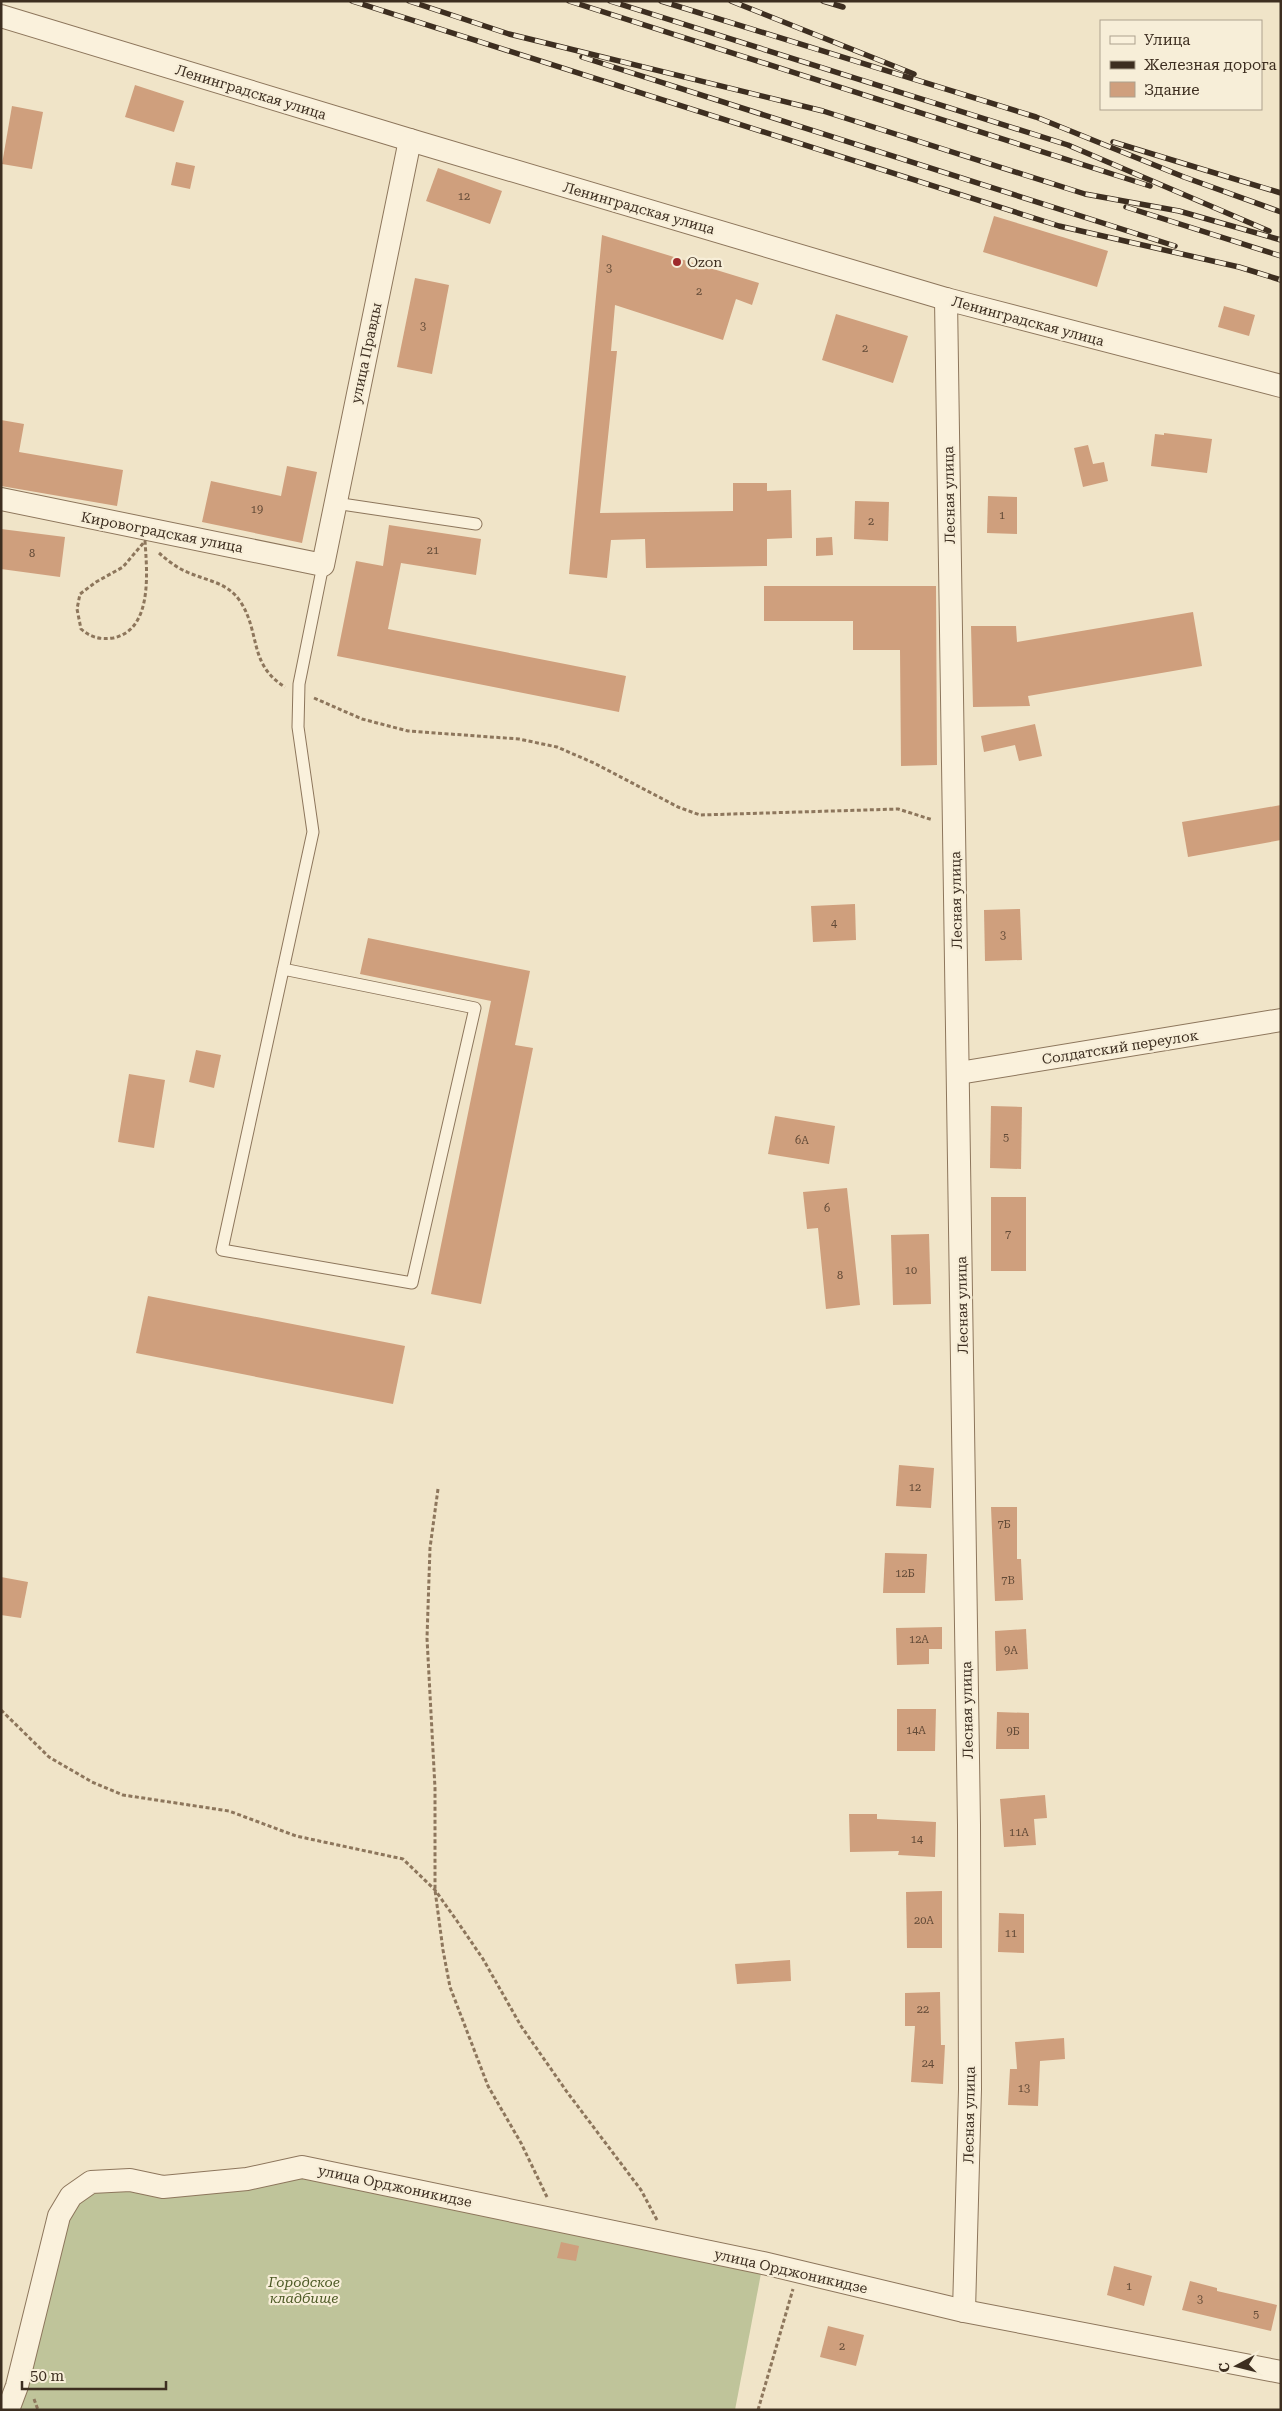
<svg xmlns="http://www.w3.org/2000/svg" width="1282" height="2411" viewBox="0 0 1282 2411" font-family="'Roboto Serif',serif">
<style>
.cemetery{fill:#bfc49a}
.building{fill:#cf9f7d}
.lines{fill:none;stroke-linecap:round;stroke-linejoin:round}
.service-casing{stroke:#8d765c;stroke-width:13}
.minor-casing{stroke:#8d765c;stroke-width:24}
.path{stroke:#8d765c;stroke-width:3;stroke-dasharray:4 2.5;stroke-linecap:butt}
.service{stroke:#faf1dc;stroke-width:11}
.minor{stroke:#faf1dc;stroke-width:22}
.rail-casing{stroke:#3d2e20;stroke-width:5.5}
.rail{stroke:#f7eed8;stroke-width:4;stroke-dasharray:11;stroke-linecap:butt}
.poi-dot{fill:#9e2a2b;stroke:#f7eed8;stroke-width:2}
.labels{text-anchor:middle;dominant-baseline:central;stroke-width:4.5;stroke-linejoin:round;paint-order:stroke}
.number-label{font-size:11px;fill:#624a37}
.street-label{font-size:14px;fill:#3d2e20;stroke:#f7eed8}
.poi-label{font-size:14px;fill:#3d2e20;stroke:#f7eed8;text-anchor:start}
.park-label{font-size:14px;font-style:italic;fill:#4d5a26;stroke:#f7eed8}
</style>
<rect width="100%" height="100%" fill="#f0e4c8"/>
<polygon class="cemetery" points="302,2167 763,2263 735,2410 8,2410 71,2196"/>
<g class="building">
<polygon points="135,85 184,101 174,132 125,117"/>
<polygon points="12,106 43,112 32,169 2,164"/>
<polygon points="176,162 195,166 190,189 171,185"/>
<polygon points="438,168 502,191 490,224 426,201"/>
<polygon points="994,216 1108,251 1097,287 983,252"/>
<polygon points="602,235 759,283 752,305 736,299 723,340 615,305 611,351 617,351 600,513 733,511 733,483 767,483 767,491 791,490 792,538 767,539 767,566 646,568 645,539 611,540 607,578 569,574"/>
<polygon points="415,278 449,285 432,374 397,367"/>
<polygon points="1224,306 1255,315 1249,336 1218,327"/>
<polygon points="836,314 908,336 893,383 822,360"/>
<polygon points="1,420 24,424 19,452 123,470 117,506 1,486"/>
<polygon points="1164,433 1212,439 1207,473 1151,466 1155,434 1164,435"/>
<polygon points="1088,445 1093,464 1104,462 1108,481 1083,487 1074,448"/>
<polygon points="287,466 317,472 302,543 202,522 211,481 281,496"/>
<polygon points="988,496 1017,497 1017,534 987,533"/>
<polygon points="855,501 889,502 888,541 854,539"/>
<polygon points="389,525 481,539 476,575 401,563 388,629 626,676 619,712 337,656 356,561 383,566"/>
<polygon points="1,529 65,537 60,577 1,569"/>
<polygon points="832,537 833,555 816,556 816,538"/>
<polygon points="764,586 936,586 937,765 901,766 900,650 853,650 853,621 764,621"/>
<polygon points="1193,612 1202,666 1028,696 1030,706 973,707 971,626 1016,626 1017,642"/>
<polygon points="1035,724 1042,756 1019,761 1015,745 984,752 981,736"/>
<polygon points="1281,805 1281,840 1188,857 1182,822"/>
<polygon points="855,904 856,940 813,942 811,906"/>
<polygon points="1020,909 1022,960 985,961 984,910"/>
<polygon points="368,938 530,971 515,1045 533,1048 481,1304 431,1294 491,1001 360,974"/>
<polygon points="196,1050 221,1055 214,1088 189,1082"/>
<polygon points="129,1074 165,1080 154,1148 118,1142"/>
<polygon points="991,1106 1022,1107 1021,1169 990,1168"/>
<polygon points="775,1116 835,1126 829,1164 768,1154"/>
<polygon points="847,1188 860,1305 826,1309 818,1228 807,1229 803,1192"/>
<rect x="991" y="1197" width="35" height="74"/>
<polygon points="929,1234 931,1304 893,1305 891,1235"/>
<polygon points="148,1296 405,1346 393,1404 136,1353"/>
<polygon points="899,1465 934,1468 931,1508 896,1506"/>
<polygon points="991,1507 1017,1507 1017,1559 1021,1559 1023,1600 995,1601"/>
<polygon points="885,1553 927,1554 925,1593 883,1593"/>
<polygon points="1,1577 28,1582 21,1618 1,1615"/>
<polygon points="942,1627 942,1649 929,1649 929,1664 897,1665 896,1628"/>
<polygon points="1026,1629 1028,1669 996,1671 995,1631"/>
<polygon points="897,1709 936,1709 935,1751 897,1751"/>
<polygon points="997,1712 1029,1713 1029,1749 996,1749"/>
<polygon points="1045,1795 1047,1818 1034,1819 1036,1845 1004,1847 1000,1799"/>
<polygon points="849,1814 877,1814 877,1819 936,1822 935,1857 898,1855 899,1851 850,1852"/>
<polygon points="942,1891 942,1948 907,1948 906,1892"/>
<polygon points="999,1913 1024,1914 1024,1953 998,1952"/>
<polygon points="790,1960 791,1981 737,1984 735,1964"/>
<polygon points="940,1992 941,2045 945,2045 943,2084 911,2082 915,2026 905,2026 905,1993"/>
<polygon points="1064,2038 1065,2059 1040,2061 1038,2106 1008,2105 1010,2069 1017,2069 1015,2042"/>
<polygon points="561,2242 579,2246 576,2261 557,2258"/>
<polygon points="1114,2266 1152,2276 1144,2306 1107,2295"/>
<polygon points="1190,2281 1217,2288 1217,2291 1277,2305 1271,2331 1182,2310"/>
<polygon points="828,2326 864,2335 856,2366 820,2357"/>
</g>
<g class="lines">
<defs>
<g id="service">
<polyline points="335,503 476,524"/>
<polyline points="283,969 475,1008 412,1283 222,1250 313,832 298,727 299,684 323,565"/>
</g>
<g id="minor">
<polyline points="1,16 410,140 946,299 1281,386"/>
<polyline points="946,299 969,1825 970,2089 964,2311"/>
<polyline points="1,499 323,565 410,140"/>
<polyline points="959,1073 1281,1020"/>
<polyline points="8,2410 17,2386 59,2216 71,2196 91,2182 130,2180 163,2187 247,2179 302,2167 763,2263 964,2311 1281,2372"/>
</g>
</defs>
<use href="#service" class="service-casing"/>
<use href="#minor" class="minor-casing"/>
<g class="path">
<path d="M145,541C147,572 153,630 113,638C100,640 90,637 81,629L77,609L80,594L96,582L123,567Z"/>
<path d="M159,553C167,560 177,568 187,572C207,581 227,582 240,601C261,633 248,664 285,687"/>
<polyline points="314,698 362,719 408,731 519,739 557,747 594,763 678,807 700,815 898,809 933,820"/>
<polyline points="438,1489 430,1548 427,1638 435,1788 435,1890 443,1950 450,1987 488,2086 521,2143 547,2197"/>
<polyline points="1,1710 49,1757 92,1782 123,1795 229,1811 296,1836 403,1859 435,1890 457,1921 483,1959 521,2026 567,2092 641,2190 657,2220"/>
<polyline points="34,2399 38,2410"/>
<polyline points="758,2410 793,2289"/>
</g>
<use href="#service" class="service"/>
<use href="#minor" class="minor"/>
<defs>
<g id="rail">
<polyline points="352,1 1059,226 1239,267 1281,280"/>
<polyline points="409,1 509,34 823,111 1085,194 1179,211 1281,240"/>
<polyline points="569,1 1150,186"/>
<polyline points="610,1 1068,145 1269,231"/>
<polyline points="661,1 1036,117 1184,177 1281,212"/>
<polyline points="731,1 914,74"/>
<polyline points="823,1 843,7"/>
<polyline points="582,57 1175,246"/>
<polyline points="1113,142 1281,193"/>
<polyline points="1126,207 1281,256"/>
</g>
</defs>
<use href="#rail" class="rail-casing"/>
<use href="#rail" class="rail"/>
</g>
<circle class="poi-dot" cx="677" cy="262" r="5"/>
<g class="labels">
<g class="number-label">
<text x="464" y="196">12</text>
<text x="609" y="268">3</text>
<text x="699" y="291">2</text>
<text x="423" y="326">3</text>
<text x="865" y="348">2</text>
<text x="257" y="509">19</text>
<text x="1002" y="515">1</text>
<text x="871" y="521">2</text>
<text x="433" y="550">21</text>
<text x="32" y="553">8</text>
<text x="834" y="923">4</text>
<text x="1003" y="935">3</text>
<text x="1006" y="1137">5</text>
<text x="802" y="1140">6А</text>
<text x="827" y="1208">6</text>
<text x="1008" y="1234">7</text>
<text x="911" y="1270">10</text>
<text x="840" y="1275">8</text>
<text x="915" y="1487">12</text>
<text x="1004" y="1524">7Б</text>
<text x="905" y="1573">12Б</text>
<text x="1008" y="1580">7В</text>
<text x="919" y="1639">12А</text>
<text x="1011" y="1650">9А</text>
<text x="916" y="1730">14А</text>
<text x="1013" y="1731">9Б</text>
<text x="1019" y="1832">11А</text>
<text x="917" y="1839">14</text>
<text x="924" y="1920">20А</text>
<text x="1011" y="1933">11</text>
<text x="923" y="2009">22</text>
<text x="928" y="2063">24</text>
<text x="1024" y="2088">13</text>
<text x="1129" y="2286">1</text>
<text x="1200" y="2299">3</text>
<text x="1256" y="2314">5</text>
<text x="842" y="2346">2</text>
</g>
<g class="street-label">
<text transform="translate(251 92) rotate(17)">Ленинградская улица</text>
<text transform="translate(639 208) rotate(16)">Ленинградская улица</text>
<text transform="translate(1028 321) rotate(15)">Ленинградская улица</text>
<text transform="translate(366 353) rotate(-78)">улица Правды</text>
<text transform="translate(949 495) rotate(-91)">Лесная улица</text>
<text transform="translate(162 532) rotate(11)">Кировоградская улица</text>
<text transform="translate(956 900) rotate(-91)">Лесная улица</text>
<text transform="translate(1120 1047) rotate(-9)">Солдатский переулок</text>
<text transform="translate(962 1305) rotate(-91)">Лесная улица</text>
<text transform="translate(967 1710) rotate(-91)">Лесная улица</text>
<text transform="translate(969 2115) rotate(-89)">Лесная улица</text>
<text transform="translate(395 2186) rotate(12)">улица Орджоникидзе</text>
<text transform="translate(791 2271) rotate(13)">улица Орджоникидзе</text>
</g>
<g class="poi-label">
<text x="687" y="262">Ozon</text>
</g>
<g class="park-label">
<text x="304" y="2282">Городское<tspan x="304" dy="16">кладбище</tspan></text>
</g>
</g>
<rect width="1282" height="2411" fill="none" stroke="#3d2e20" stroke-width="5"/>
<rect x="1100" y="20" width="162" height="90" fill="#f7eed8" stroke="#ada18e"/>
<rect x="1110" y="36" width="25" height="8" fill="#faf1dc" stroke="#ada18e"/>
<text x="1144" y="45" font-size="15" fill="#3d2e20">Улица</text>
<rect x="1110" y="61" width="25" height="8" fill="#3d2e20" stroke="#ada18e"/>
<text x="1144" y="70" font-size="15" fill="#3d2e20">Железная дорога</text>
<rect x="1110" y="82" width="25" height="15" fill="#cf9f7d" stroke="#ada18e"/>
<text x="1144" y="95" font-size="15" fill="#3d2e20">Здание</text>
<g transform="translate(1237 2366) rotate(263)" stroke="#f7eed8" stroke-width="4" paint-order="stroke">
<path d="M0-4L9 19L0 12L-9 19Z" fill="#3d2e20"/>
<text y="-8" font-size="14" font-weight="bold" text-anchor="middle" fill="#3d2e20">С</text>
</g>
<path d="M22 2381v8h144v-8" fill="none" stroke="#3d2e20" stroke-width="2.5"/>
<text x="30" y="2381" font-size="15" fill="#3d2e20" stroke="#f7eed8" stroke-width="4" paint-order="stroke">50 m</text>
</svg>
